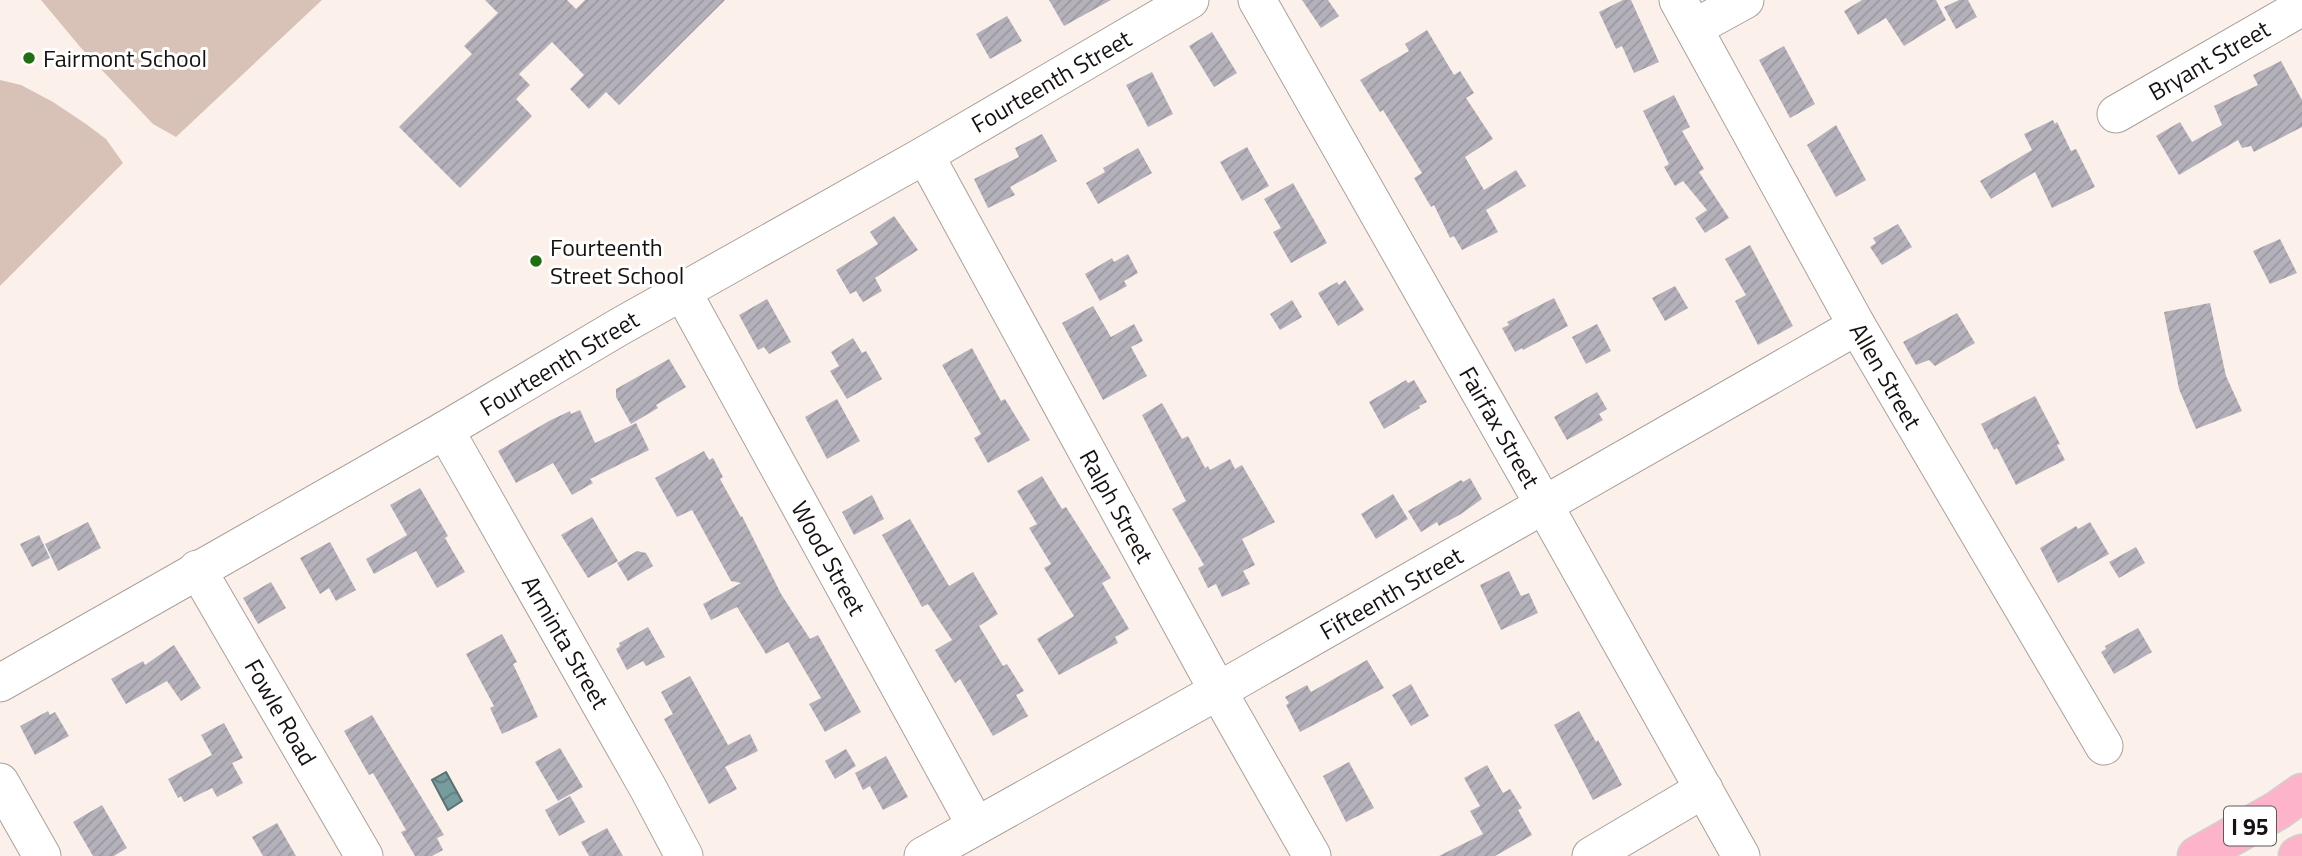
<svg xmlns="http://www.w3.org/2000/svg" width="2302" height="856" viewBox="0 0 2302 856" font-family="'Titillium Web',sans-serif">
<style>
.green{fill:#d8c1b7}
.water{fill:url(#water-waves);stroke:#597373;stroke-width:2}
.building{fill:url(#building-hatch)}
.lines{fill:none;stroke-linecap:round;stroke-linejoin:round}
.minor-casing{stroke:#aaa09b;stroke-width:39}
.highway-casing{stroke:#d0d0cf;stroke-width:41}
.minor{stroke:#fff;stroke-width:37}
.highway{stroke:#fdb4ca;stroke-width:38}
.poi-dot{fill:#226f13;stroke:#fff;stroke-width:2.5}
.labels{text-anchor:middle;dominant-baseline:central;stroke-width:6;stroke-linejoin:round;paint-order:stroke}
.shield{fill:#fff;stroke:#5c5958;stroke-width:2}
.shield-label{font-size:23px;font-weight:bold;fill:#161210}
.poi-label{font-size:24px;fill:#161210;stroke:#fff;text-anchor:start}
.street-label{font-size:24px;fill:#161210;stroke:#fff}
</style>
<defs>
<pattern id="water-waves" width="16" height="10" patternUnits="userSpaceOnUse" patternTransform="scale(1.75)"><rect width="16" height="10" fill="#769c9e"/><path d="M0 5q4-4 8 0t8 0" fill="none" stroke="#607e7f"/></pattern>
<pattern id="building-hatch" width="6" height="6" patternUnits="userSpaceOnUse" patternTransform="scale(1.75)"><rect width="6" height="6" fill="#b5b1bb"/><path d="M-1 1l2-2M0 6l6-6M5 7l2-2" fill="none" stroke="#9b97a0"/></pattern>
</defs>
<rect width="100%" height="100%" fill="#fcf0eb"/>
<g class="green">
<polygon points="41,0 322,0 176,137 153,124 81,48"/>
<polygon points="0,80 21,85 53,102 86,124 106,139 123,163 0,286"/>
</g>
<polygon class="water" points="446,772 462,801 448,810 432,780"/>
<g class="building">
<polygon points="485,0 567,0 576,9 585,0 725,0 619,105 606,92 589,109 570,89 584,75 552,42 519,74 530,85 516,99 532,116 460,188 399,127 472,54 464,46 498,13"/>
<polygon points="1049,0 1111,0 1064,26"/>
<polygon points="1302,0 1328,0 1339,16 1321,28"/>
<polygon points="1623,0 1631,0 1659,62 1634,73 1622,46 1616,49 1599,12"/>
<polygon points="1862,0 1936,0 1946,20 1904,46 1886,18 1858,35 1844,11"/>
<polygon points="1959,0 1968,0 1977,17 1956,29 1944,7"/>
<polygon points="1007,16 1022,41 990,59 976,34"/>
<polygon points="1427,30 1454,75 1460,71 1474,93 1466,98 1493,139 1465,157 1484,190 1516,170 1526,186 1486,210 1498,232 1462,250 1454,236 1450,238 1434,205 1431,207 1414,178 1422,173 1383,110 1380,112 1360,80 1409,51 1405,44"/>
<polygon points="1212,32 1237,73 1214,87 1189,46"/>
<polygon points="1784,46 1815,104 1790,118 1759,60"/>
<polygon points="2281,61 2302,100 2302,127 2254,152 2251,146 2242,148 2238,140 2179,175 2156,136 2180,122 2192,142 2222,125 2214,106 2258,85 2253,75"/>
<polygon points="1152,72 1173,114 1148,127 1126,85"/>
<polygon points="1674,95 1690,127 1682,131 1704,169 1699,172 1729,218 1705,233 1695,218 1707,210 1683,181 1675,186 1664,167 1669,164 1643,111"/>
<polygon points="2053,120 2055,124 2057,122 2071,151 2076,149 2095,187 2052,208 2035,172 1991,199 1980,181 2032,150 2024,134"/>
<polygon points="1836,125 1866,180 1836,197 1807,145"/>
<polygon points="1042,134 1057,161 1010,187 1015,195 988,208 974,179 1019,157 1015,148"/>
<polygon points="1247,147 1269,186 1242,201 1220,162"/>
<polygon points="1138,148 1152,173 1098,204 1086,183 1105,172 1103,168"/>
<polygon points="1293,183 1327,243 1291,263 1273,232 1281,228 1264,199"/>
<polygon points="894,216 918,250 875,278 882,291 863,302 856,291 850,294 836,270 878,244 870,232"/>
<polygon points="1898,224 1912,247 1882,265 1870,247 1876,243 1873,238"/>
<polygon points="2280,239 2297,273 2270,284 2253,251"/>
<polygon points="1750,245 1793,326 1758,345 1735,301 1746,295 1725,259"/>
<polygon points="1128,254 1138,273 1124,281 1127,286 1100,301 1085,274 1112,258 1114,262"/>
<polygon points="1345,280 1364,310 1338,326 1318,293 1337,282 1339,285"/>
<polygon points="1675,286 1688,308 1665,321 1652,298"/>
<polygon points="1554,298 1568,326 1523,350 1522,348 1515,352 1502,328 1509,325 1507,322"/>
<polygon points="767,299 791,342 769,354 764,347 758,350 739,315"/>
<polygon points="1292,300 1302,317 1280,330 1270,314"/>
<polygon points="2210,303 2226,376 2242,411 2196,429 2179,389 2164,312"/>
<polygon points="1093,306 1111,337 1134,324 1143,341 1131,347 1147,376 1103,400 1062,323"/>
<polygon points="1957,313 1975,343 1935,366 1929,360 1916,365 1903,342"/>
<polygon points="1597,324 1611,351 1586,364 1572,337"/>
<polygon points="853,338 862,353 866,351 882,379 847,399 830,371 839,366 831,352"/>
<polygon points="972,348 1001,401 1005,399 1030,440 988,463 974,438 981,434 942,365"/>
<polygon points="669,359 686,387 656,405 658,408 631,424 616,397 616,389"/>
<polygon points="1406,380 1408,383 1414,380 1427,402 1419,406 1420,408 1384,429 1369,402"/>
<polygon points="1597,392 1607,409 1599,414 1603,420 1567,440 1554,417"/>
<polygon points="2035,396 2060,444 2057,445 2065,460 2016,485 1997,448 1994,450 1981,424"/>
<polygon points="837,399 860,441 827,459 805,417"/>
<polygon points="1162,403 1182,439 1188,436 1205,468 1208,466 1210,470 1230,459 1235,469 1242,465 1275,522 1242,539 1255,565 1243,571 1250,584 1222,597 1216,584 1208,588 1198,568 1204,565 1172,509 1186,501 1142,415"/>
<polygon points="580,410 595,443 636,423 649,450 590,479 593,483 572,495 553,463 516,483 498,451 549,421 570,411 571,414"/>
<polygon points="704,451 709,460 713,458 723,477 720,479 741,517 742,516 781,594 810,639 818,635 861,712 825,732 809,704 821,698 788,642 766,654 737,607 711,620 703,604 741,583 731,581 692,510 677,517 655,478"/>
<polygon points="1042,476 1062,509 1066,507 1111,578 1102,583 1129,629 1115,637 1118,643 1059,675 1037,639 1074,616 1044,568 1051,564 1029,528 1037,524 1017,491"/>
<polygon points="1470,478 1482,499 1461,514 1439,526 1437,522 1421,532 1408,511 1461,480 1463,482"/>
<polygon points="420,488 448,536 445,538 465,572 437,588 416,551 374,574 366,559 407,535 390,505"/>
<polygon points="1393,494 1408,519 1376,539 1361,514"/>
<polygon points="872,495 884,519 854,535 842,512"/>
<polygon points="592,517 618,561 588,578 561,535"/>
<polygon points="910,519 949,586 973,572 998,614 979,626 1003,666 1007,664 1024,691 1016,695 1028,716 993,736 960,679 955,683 935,650 952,640 928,604 922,607 882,535"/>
<polygon points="88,522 101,548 58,571 45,544"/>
<polygon points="2090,522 2109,554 2058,583 2040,548 2076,526 2078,529"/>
<polygon points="39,535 50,558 32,567 20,544"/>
<polygon points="330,542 356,590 336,601 329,588 320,594 300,558"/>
<polygon points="2136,547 2145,563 2119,578 2109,562"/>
<polygon points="637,551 646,553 653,566 628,581 617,563"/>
<polygon points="1509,571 1521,596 1529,593 1538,613 1501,630 1480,585"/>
<polygon points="271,582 286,608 258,624 243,598"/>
<polygon points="648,627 665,657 646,666 643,661 627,670 616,649 620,646 619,643"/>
<polygon points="2138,628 2152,652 2114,674 2101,652 2106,649 2105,646"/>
<polygon points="502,634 517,662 513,664 538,717 502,734 490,708 494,706 466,654"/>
<polygon points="174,645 201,688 181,701 167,681 126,704 111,679 143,661 145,665"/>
<polygon points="1367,660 1384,688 1300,732 1286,705 1289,703 1285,697 1307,685 1311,692"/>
<polygon points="690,676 728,745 750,734 758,751 725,767 737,789 709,804 664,719 673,714 661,692"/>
<polygon points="1411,684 1429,716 1411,726 1392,695"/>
<polygon points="48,711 50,715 55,712 69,736 35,755 20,726"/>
<polygon points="1579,711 1596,742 1598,740 1622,785 1593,800 1554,725"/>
<polygon points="372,715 444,835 437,838 443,850 432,856 415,856 401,832 406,830 373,773 369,775 344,731"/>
<polygon points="224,723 243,758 232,763 243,783 217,797 212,788 184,802 181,796 178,798 168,779 212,755 201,735"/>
<polygon points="560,748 583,787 558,801 535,762"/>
<polygon points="846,749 856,766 835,779 825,761"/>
<polygon points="886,756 908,797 883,810 870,786 863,790 855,773"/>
<polygon points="1349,762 1374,808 1346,822 1323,776"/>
<polygon points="1487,765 1503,793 1510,789 1522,808 1518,810 1532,835 1495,856 1439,856 1483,834 1470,811 1480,806 1464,778"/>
<polygon points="570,796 585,822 559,836 545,810"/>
<polygon points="102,805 127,848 114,856 93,856 73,822"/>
<polygon points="277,823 296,856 263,856 252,837"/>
<polygon points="607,828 623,856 589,856 581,842"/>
</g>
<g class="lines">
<defs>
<g id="minor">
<polyline points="1257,0 1544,505 1741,856"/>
<polyline points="1678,0 1857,326 2104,746"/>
<polyline points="1694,28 1745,0"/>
<polyline points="2116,114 2302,7"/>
<polyline points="925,155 1218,691 1312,856"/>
<polyline points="682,291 976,826"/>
<polyline points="445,430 648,788 684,856"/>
<polyline points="197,569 364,856"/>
<polyline points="0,683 445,430 619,327 925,155 1190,0"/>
<polyline points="0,782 42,856"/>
<polyline points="923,856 1218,691 1857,326"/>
<polyline points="1591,856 1704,789"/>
</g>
<g id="highway">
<polyline points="2197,856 2278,810 2302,793"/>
<polyline points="2298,856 2302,854"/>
</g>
</defs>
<use href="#minor" class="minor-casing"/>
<use href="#highway" class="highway-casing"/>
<use href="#minor" class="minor"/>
<use href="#highway" class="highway"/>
</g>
<g class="poi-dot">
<circle cx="29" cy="58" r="7"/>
<circle cx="536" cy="261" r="7"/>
</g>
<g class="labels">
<rect class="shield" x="2224" y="806.5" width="52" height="39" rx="5"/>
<g class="shield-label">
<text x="2250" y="826">I 95</text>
</g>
<g class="poi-label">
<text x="43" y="58">Fairmont School</text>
<text x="550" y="247">Fourteenth<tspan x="550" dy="28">Street School</tspan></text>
</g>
<g class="street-label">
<text transform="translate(2209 60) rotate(-30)">Bryant Street</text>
<text transform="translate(1051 81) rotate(-30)">Fourteenth Street</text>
<text transform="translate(559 363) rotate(-31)">Fourteenth Street</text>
<text transform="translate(1886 376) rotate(60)">Allen Street</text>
<text transform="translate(1500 427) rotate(60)">Fairfax Street</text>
<text transform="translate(1117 506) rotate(61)">Ralph Street</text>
<text transform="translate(829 558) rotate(61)">Wood Street</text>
<text transform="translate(1391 593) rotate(-30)">Fifteenth Street</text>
<text transform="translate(566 642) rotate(60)">Arminta Street</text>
<text transform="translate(281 712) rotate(60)">Fowle Road</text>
</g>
</g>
</svg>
